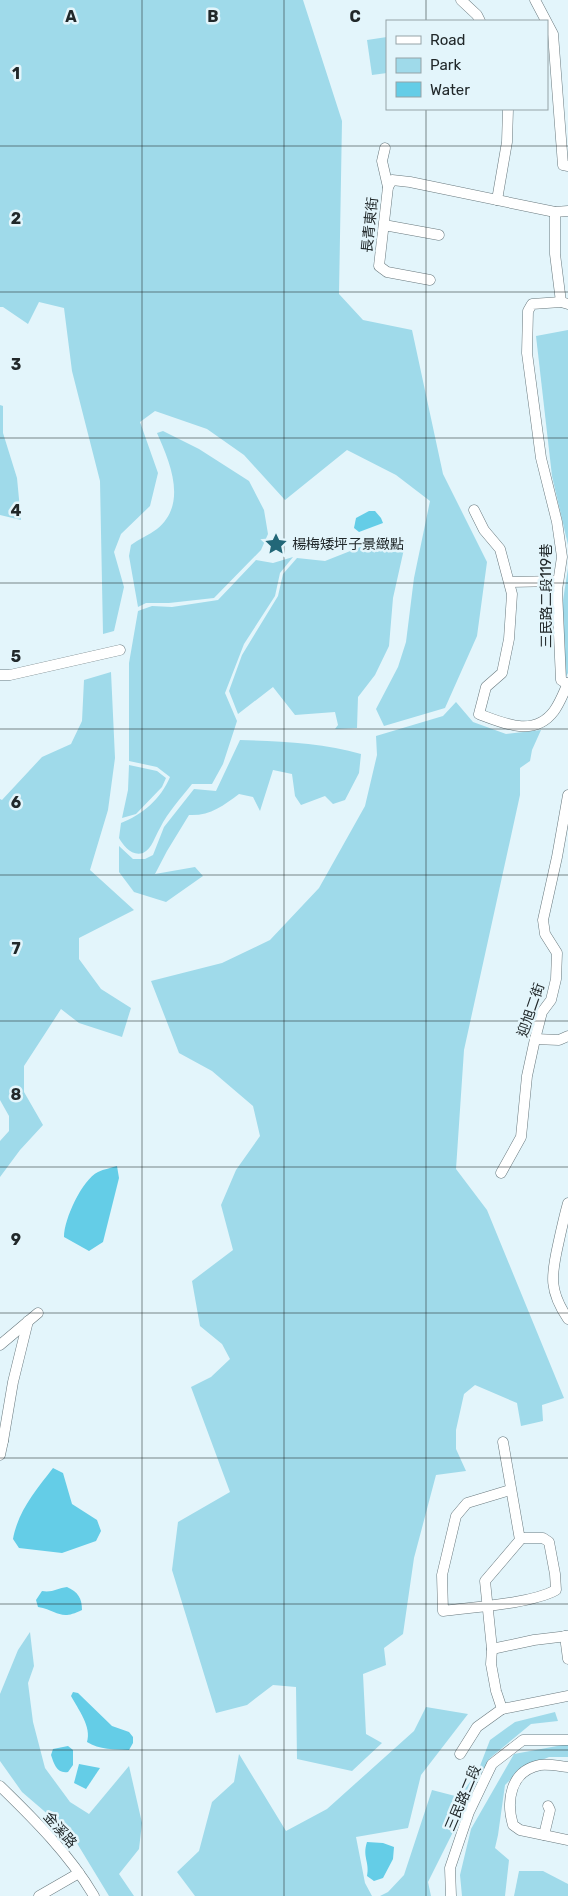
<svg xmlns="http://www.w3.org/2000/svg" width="568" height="1896" viewBox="0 0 568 1896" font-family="Rubik,'Noto Sans TC',sans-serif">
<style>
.green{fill:#9fdaea}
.water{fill:#64cde7}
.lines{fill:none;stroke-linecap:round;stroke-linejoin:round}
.minor-casing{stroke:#69797e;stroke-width:11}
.minor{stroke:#fff;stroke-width:10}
.grid{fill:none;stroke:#21282a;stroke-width:1;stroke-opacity:0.55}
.labels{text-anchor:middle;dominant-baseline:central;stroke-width:5;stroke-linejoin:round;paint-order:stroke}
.street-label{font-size:14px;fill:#21282a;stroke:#e3f5fb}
.poi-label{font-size:14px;fill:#21282a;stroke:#e3f5fb;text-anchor:start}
.grid-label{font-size:16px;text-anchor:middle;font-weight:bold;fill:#21282a;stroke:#e3f5fb;stroke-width:5;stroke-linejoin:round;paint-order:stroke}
</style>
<rect width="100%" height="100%" fill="#e3f5fb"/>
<g class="green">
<polygon points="0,0 303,0 342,121 339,294 363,320 412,330 443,474 487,562 477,636 445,708 384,726 376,709 398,667 406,642 414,578 430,501 396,475 347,450 285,500 244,455 207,429 155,411 140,422 158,473 150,506 121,534 114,552 124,587 114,631 103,634 100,481 72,371 64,308 39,302 28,324 3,307 0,307"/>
<polygon points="387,37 387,73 372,75 367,40"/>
<polygon points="568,330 568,545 552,476 536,336"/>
<polygon points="0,405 3,406 3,433 17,478 21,520 0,515"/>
<path d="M163,431L199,449L249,481L264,510L268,534L261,550L214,598L169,603H146L138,607L129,556L131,545C139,539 149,535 157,529C188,504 170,462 157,433Z"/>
<polygon points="395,538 406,540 393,598 389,646 375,675 358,697 357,728 335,729 338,725 335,712 295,715 273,687 238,714 229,691 242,655 278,596 283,574 297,558 325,561 368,544"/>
<path d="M293,557L280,573L275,596L244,644L225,693L237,721L223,764L212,784H192C181,798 168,812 160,828C155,836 152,849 143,853C132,857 123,845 119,838L121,823C143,814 160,800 170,777L157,767L129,761V663L138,611L152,606L172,607L218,600L256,560L273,563Z"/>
<polygon points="568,568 568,673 564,680 562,607"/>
<polygon points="111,672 115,758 108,810 90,870 134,910 79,938 79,959 101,989 131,1008 122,1037 79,1023 61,1009 24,1066 24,1092 43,1125 20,1150 0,1177 0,1141 9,1131 9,1116 0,1100 0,799 2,800 42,757 71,744 82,721 84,680"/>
<polygon points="456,702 473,722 506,734 541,730 532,750 530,761 520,768 520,795 464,1050 456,1169 487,1210 564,1398 542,1405 543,1421 521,1426 517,1403 475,1385 464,1394 456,1430 456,1449 466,1471 436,1475 414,1558 403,1634 384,1648 386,1665 363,1674 366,1734 382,1743 352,1771 297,1759 296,1687 273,1685 247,1705 216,1713 172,1570 178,1522 230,1492 191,1387 211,1377 230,1359 222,1344 200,1326 192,1281 233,1250 221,1205 236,1170 260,1136 253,1106 212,1071 179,1053 151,981 222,963 270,940 319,888 365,806 377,755 376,736 443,716"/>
<path d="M240,740C278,741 324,743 361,754L359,773L345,800L333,804L325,796L301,805L295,796L292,774L273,770L260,811L253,797L239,794C223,806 210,816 189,815L167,851L155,874L195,867L203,876L166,902L134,892L119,872V846L133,859H145L153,855L164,827L194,789L216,791Z"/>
<polygon points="129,765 157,771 166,778 162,787 136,814 122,818 128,790"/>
<polygon points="30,1632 34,1666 28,1683 33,1722 45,1768 70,1802 89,1814 129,1766 142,1823 139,1849 119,1874 134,1896 109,1896 72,1835 22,1792 0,1761 0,1694 18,1650"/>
<polygon points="426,1707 468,1714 421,1775 408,1828 356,1837 365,1883 372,1896 195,1896 177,1872 199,1851 212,1802 234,1782 239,1754 286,1831 327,1809 414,1731"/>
<polygon points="555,1712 558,1721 531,1724 490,1758 428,1882 431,1896 380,1896 388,1892 404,1875 432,1790 459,1797 478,1771 490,1740 515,1722"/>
<polygon points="568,1744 568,1757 549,1757 521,1769 505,1785 498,1835 495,1848 509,1860 505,1896 462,1896 460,1875 471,1829 514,1754"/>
<polygon points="519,1871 543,1871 568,1884 568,1896 514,1896"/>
</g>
<g class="water">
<polygon points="369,511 375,511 381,518 383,523 359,532 354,528 356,518"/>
<path d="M117,1166L119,1178L103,1242L89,1251L64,1237C64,1219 82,1180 98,1172C104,1169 111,1168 117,1166Z"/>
<path d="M53,1468L63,1473L72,1504L97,1520L101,1531L96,1541L62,1553L19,1548L13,1539C18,1511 36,1490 53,1468Z"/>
<path d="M67,1587C78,1592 82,1598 82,1610C60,1621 59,1611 38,1607L36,1600L42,1591C52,1593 58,1588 67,1587Z"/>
<path d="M73,1692L78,1693L112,1726L129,1732L133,1737V1743L129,1750C115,1749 99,1750 87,1742C92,1727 78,1709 71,1696Z"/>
<path d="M68,1746L73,1750V1765L68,1772C57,1774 54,1764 51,1755L53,1749Z"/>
<polygon points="79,1764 100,1768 86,1789 74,1783"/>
<path d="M367,1842L383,1843L394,1847L393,1859L383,1878L374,1881L367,1876C370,1862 362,1857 367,1842Z"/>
</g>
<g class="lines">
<defs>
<g id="minor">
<polyline points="461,0 477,15 480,21"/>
<polyline points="535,0 553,34 563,165 568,166"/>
<polyline points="385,148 382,161 388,187"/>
<polyline points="497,200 507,142 508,109"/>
<polyline points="555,212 555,254 561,302"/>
<polyline points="384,225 439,235"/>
<polyline points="430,280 387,272 379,266 388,187 392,180 410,182 555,212 568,211"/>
<path d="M474,510L484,530L500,549L512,594L509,639L502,673L486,687L479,714C503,723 534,738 554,711C560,703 564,692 568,683"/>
<polyline points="510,582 558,581"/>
<polyline points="0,675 10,675 120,650"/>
<polyline points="567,684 561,680 557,590 562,557 557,522 541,458 527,353 528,311 532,304 561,302 568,304"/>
<polyline points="535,1039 559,1040 568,1036"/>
<polyline points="501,1173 521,1137 527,1076 535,1039 542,1012 551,1000 556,979 557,953 545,934 543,920 557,857 568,795"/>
<path d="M568,1203C564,1217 561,1231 558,1245C551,1276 549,1291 568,1319"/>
<polyline points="0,1345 38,1313"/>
<polyline points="0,1437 3,1441 0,1455"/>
<polyline points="3,1441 13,1382 28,1321"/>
<path d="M510,1490L467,1503L456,1516L442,1575L443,1611C474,1607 530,1604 556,1590L555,1574L549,1542L543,1538H520"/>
<polyline points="565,1636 568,1659"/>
<polyline points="492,1649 534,1640 568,1636"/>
<polyline points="502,1709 568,1696"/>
<polyline points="460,1754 477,1727 502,1709 496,1691 491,1664 492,1649 485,1581 520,1540 503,1442"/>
<path d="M568,1767C559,1766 549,1764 540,1765C510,1771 506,1801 513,1825L520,1830L568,1840"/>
<path d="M0,1786C34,1819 70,1855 94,1896"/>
<polyline points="544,1835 550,1810 548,1806"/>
<polyline points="39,1896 79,1873"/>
<polyline points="451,1896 450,1868 469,1812 492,1764 523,1740 568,1740"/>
</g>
</defs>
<use href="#minor" class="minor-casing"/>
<use href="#minor" class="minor"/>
</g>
<path class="grid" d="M142,0V1896M284,0V1896M426,0V21M426,109V1896M0,146H568M0,292H568M0,438H568M0,583H568M0,729H568M0,875H568M0,1021H568M0,1167H568M0,1313H568M0,1458H568M0,1604H568M0,1750H568"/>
<defs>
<symbol id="sight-bare" viewBox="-9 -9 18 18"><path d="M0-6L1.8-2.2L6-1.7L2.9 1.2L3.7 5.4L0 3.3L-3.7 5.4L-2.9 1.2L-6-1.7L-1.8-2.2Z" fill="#226778" stroke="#e3f5fb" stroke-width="2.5" paint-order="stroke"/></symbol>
</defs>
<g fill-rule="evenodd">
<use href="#sight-bare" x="260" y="528" width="32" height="32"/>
</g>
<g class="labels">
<g class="street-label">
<text transform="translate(370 225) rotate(-84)">長青東街</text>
<text transform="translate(546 596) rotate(-90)">三民路二段119巷</text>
<text transform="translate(531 1010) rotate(-71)">迎旭二街</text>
<text transform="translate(463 1798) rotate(-67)">三民路二段</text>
<text transform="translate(60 1830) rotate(49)">金溪路</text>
</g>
<g class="poi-label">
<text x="292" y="544">楊梅矮坪子景緻點</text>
</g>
</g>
<g class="grid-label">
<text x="71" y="22">A</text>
<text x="213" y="22">B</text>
<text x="355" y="22">C</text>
<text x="16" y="79">1</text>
<text x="16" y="224">2</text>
<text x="16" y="370">3</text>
<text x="16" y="516">4</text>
<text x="16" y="662">5</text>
<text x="16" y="808">6</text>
<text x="16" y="954">7</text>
<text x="16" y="1100">8</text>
<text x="16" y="1245">9</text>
</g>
<rect x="386" y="20" width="162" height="90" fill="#e3f5fb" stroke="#95a3a7"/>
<rect x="396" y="36" width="25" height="8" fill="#ffffff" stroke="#95a3a7"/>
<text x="430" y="45" font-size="15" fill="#21282a">Road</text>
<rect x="396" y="58" width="25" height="15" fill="#9fdaea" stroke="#95a3a7"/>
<text x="430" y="70" font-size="15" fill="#21282a">Park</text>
<rect x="396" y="82" width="25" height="15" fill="#64cde7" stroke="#95a3a7"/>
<text x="430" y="95" font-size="15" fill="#21282a">Water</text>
</svg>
